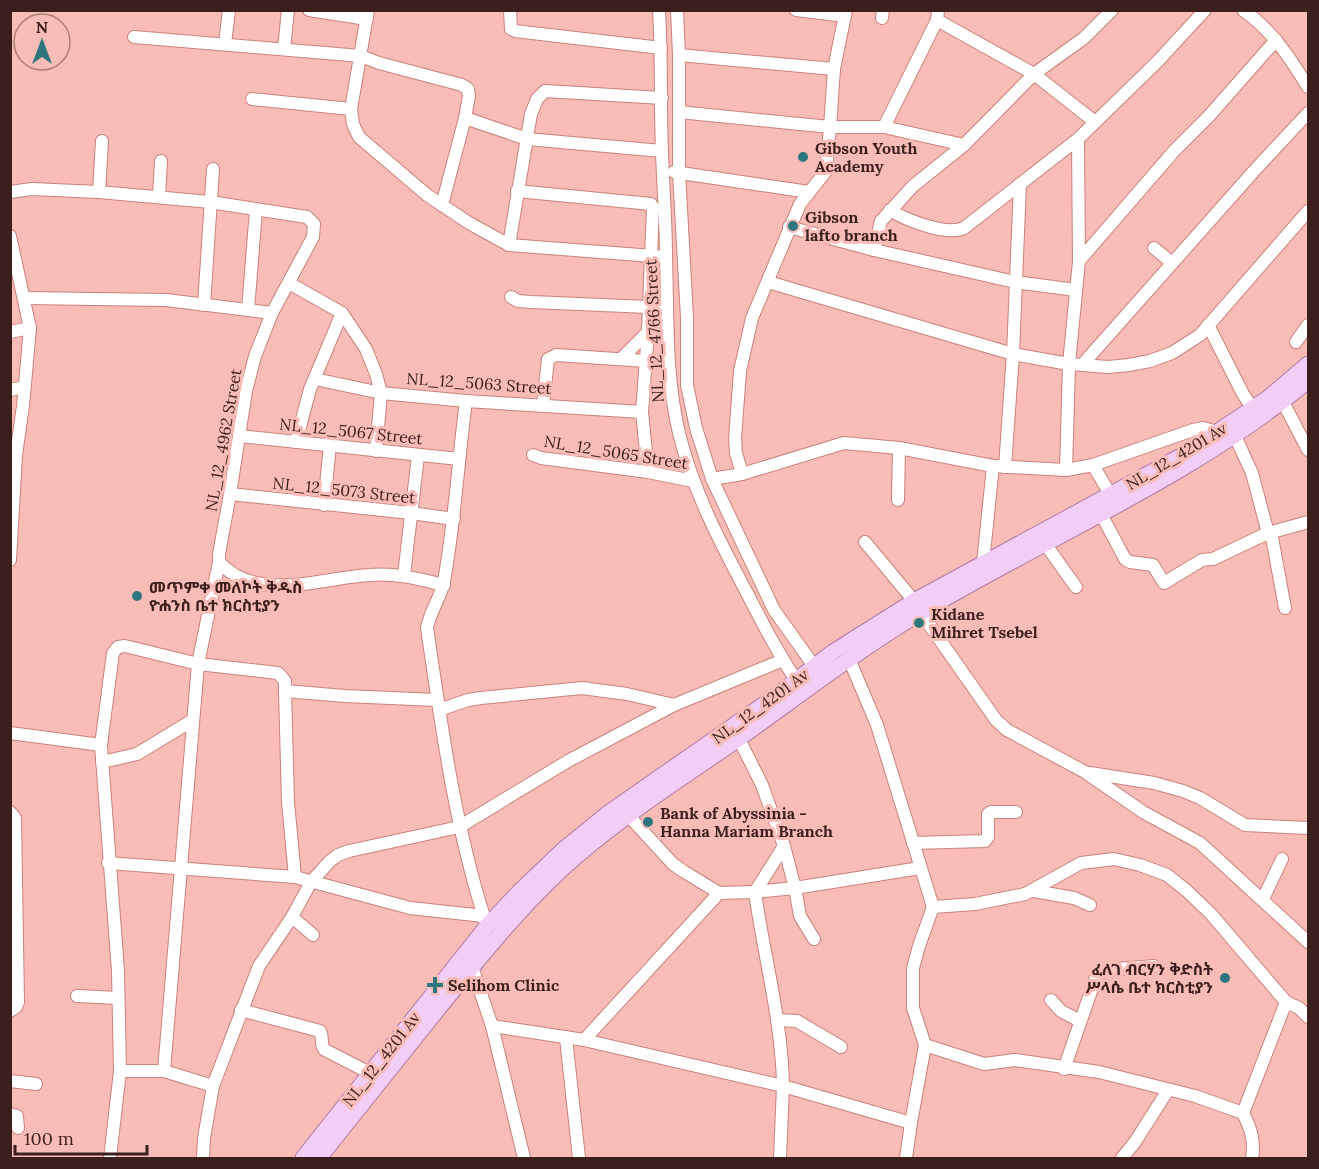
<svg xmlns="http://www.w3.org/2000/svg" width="1319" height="1169" viewBox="0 0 1319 1169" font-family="Lora,'Noto Sans Ethiopic',serif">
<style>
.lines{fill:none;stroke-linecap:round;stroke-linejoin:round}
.minor-casing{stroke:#c9827c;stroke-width:14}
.major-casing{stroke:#ad7aa5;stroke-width:17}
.minor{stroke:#fff;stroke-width:12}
.major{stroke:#f2cdf5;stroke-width:15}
.poi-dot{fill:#2d767d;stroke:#f9bcb6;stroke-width:2}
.labels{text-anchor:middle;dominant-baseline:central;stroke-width:6;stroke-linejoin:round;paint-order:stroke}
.poi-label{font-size:16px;font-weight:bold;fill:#3b1f1d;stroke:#f9bcb6;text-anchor:start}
.street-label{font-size:16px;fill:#3b1f1d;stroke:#f9bcb6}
</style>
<rect width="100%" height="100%" fill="#f9bcb6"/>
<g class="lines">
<defs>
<g id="minor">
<polyline points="309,10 367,19"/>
<polyline points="368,10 351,109 353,124 359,137 427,195 469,223 509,245 666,257"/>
<polyline points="510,10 511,29 515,31 661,48"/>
<path d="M659,10C662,58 660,104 662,151C663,186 666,221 666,256C668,316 665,378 680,437C694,493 721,544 748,595C764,626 780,657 800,686"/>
<polyline points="677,10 679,55 679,172 687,318 687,385 696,428 712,479 774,610 819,673"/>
<polyline points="796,10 845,16"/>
<polyline points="938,10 937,20 1034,74 1095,122"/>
<path d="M1243,10C1272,30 1290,58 1308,87"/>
<polyline points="882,18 883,10"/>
<polyline points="134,37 361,56 379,63 462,85 468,89 469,96 465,118"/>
<polyline points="225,44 229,10"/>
<polyline points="284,49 288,10"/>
<polyline points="679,55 834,69"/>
<polyline points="252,99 351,109"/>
<polyline points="679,112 830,127 834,69 846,10"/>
<polyline points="884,127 937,20"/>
<polyline points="674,172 809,192"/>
<polyline points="517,191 651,204 653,207 648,332 642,412 648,472"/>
<polyline points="10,192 32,189 99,192 210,202 307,217 314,224 313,237 272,313 255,356 246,391 230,494 219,554 219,562 198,664 164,1071"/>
<polyline points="99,192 102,141"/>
<polyline points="159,197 161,161"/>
<polyline points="442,205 465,118 527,139 662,151"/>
<path d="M890,210C906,220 946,236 964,228L1078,139L1158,61L1205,10"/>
<polyline points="789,227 874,250 1015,282 1076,290"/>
<polyline points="10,236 30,328 23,406 16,455 10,560"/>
<polyline points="509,245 531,114 537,99 545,91 662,98"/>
<polyline points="1154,248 1172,263"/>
<polyline points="874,250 881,221 913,186 964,145 1034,74 1084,38 1112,10"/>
<polyline points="1079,261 1174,151 1209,116 1276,40"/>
<polyline points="768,282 1013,354 1069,364 1108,367 1129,365 1150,361 1172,353 1200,335 1308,211"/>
<polyline points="289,283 342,313 366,349 376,374 381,393 376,451"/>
<polyline points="511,297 518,301 532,302 648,307 666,306"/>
<polyline points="25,298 166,300 272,313"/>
<polyline points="204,305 213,169"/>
<polyline points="248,310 256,210"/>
<polyline points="1208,325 1243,394 1253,409"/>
<polyline points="10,332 30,328"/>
<polyline points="1296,342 1308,325"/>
<polyline points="621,359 648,332"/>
<polyline points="1082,365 1254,171 1308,113"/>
<polyline points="315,379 381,393 466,401 642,412"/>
<polyline points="10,390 25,387"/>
<path d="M466,401C458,461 455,521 444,581C441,597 430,611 427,628C442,729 455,829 487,926"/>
<polyline points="1283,402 1308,450"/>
<polyline points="543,405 548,359 556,355 646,361"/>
<polyline points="239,436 459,459"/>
<polyline points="1235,436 1252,473 1268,533"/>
<polyline points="296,442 310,389 342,313"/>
<polyline points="533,455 541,458 648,472 693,481"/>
<polyline points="1093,465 1110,494"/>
<polyline points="1005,467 1013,354 1020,184"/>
<polyline points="1066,470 1069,364 1079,261 1078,139"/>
<polyline points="742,474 736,453 735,439 740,371 752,318 800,204 826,171 830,127 884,127 964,145"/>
<polyline points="712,479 742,474 844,443 899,448 993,466 1066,470 1093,465 1193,430 1203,428 1217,432"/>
<polyline points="230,494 411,513 454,519"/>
<polyline points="898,500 899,448"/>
<polyline points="324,505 330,445"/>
<polyline points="1101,514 1125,559 1130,562 1153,565 1164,583 1202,560 1213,559 1268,533 1308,522"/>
<polyline points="1271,532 1285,608"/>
<polyline points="865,542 914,601"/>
<polyline points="1046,545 1076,587"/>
<path d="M219,562C257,604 324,577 370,575C396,573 419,579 444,585"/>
<polyline points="983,563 993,466"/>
<polyline points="404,575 418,456"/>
<polyline points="921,613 996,720 1007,730 1085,772 1143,812 1200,843 1308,942"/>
<path d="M849,659L877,725L933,907L919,946L913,968V1008L925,1045L984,1064L1015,1060L1099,1072L1195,1096L1243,1113C1251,1129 1255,1141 1252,1158"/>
<polyline points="285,691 288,802 295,877"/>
<polyline points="439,710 468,700 481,698 582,688 627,694 674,705 783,660"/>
<polyline points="10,733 101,745"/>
<polyline points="739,739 762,785 784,846 755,892"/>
<polyline points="102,762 137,754 193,720"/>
<polyline points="1090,773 1154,783 1183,791 1200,798 1245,825 1308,828"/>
<polyline points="10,812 15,818 18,1002 16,1007 10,1011"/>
<path d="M628,815L673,864L683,871L719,893L755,892C764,957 782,1021 783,1086L911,1123L906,1158"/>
<polyline points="913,843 985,841 988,837 988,814 991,812 1016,812"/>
<polyline points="784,846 795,888 920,868"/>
<polyline points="108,863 295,877 410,908 484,916"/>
<polyline points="1034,891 1074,898 1090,905"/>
<polyline points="755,892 795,888 800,916 814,939"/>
<polyline points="1263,899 1282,859"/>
<polyline points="933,907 975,904 1025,894 1081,863 1114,859 1140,865 1167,875 1187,891 1211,914 1286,1002"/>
<polyline points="292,917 313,935"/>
<polyline points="472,967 492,1026 524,1158"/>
<polyline points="77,996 118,998"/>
<polyline points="1051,1000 1061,1011 1080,1021"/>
<path d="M241,1010L320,1031C324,1038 319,1044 325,1050L370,1073"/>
<polyline points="777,1020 797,1021 841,1047"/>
<polyline points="492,1026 584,1040 783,1086 780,1158"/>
<polyline points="566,1038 579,1158"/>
<polyline points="584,1040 719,893"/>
<polyline points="1064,1069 1096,977 1104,970 1154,966"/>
<polyline points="120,1071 164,1071 213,1086"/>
<polyline points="10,1081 36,1084"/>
<polyline points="1243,1113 1286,1002 1299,1008 1308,1017"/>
<polyline points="10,1114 17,1116 18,1128"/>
<polyline points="911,1123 925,1045"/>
<polyline points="110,1158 120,1071 118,971 101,745 113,653 118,647 125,646 198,664 278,673 285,681 285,691 345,696 437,700"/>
<polyline points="203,1158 204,1138 213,1086 259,966 292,917 311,882 330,861 338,855 349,851 459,827 568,761 674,705"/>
<polyline points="1122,1158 1135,1142 1168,1090"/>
</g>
<g id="major">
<polyline points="303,1158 487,926 519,892 564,849 607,814 776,696 833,652 914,601 1181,456 1268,398 1308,364"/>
<path d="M319,1158C356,1112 393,1065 430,1019C472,967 513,915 561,870C616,819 680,780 741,737C800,695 857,651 920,613C1049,536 1191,478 1308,381"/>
</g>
</defs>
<use href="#minor" class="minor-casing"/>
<use href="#major" class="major-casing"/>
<use href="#minor" class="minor"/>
<use href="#major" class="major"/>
</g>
<g class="poi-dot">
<circle cx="803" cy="157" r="6"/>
<circle cx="793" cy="226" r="6"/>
<circle cx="137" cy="596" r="6"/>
<circle cx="919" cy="623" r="6"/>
<circle cx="648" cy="822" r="6"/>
<circle cx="1225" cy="978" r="6"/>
<path d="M432 976h6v6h6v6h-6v6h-6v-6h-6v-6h6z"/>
</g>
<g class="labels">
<g class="poi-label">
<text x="815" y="148">Gibson Youth<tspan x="815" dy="18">Academy</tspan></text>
<text x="805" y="217">Gibson<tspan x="805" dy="18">lafto branch</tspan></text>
<text x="149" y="587">መጥምቀ መለኮት ቅዱስ<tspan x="149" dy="18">ዮሐንስ ቤተ ክርስቲያን</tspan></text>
<text x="931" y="614">Kidane<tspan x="931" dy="18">Mihret Tsebel</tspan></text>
<text x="660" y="813">Bank of Abyssinia -<tspan x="660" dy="18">Hanna Mariam Branch</tspan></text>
<text x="1213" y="969" text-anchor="end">ፈለገ ብርሃን ቅድስት<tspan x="1213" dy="18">ሥላሴ ቤተ ክርስቲያን</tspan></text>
<text x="448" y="985">Selihom Clinic</text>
</g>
<g class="street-label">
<text transform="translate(654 331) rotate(-93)">NL_12_4766 Street</text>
<text transform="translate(479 383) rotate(4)">NL_12_5063 Street</text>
<text transform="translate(351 431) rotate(6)">NL_12_5067 Street</text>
<text transform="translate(223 440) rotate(-80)">NL_12_4962 Street</text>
<text transform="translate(616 452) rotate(9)">NL_12_5065 Street</text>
<text transform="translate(1176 456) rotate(-31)">NL_12_4201 Av</text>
<text transform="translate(344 490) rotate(6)">NL_12_5073 Street</text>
<text transform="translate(760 706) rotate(-36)">NL_12_4201 Av</text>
<text transform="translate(381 1059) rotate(-52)">NL_12_4201 Av</text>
</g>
</g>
<rect width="1319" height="1169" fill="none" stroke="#3b1f1d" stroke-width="24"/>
<g transform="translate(42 42)"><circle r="28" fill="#f9bcb6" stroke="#ad7d79" stroke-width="1.5"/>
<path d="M0-4.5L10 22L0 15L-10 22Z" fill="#2d767d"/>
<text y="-9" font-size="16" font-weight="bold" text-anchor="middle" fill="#3b1f1d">N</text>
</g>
<path d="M15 1145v9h132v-9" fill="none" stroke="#3b1f1d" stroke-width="3"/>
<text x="24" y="1145" font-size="18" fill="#3b1f1d" stroke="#f9bcb6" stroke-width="4.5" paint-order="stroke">100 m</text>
</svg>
